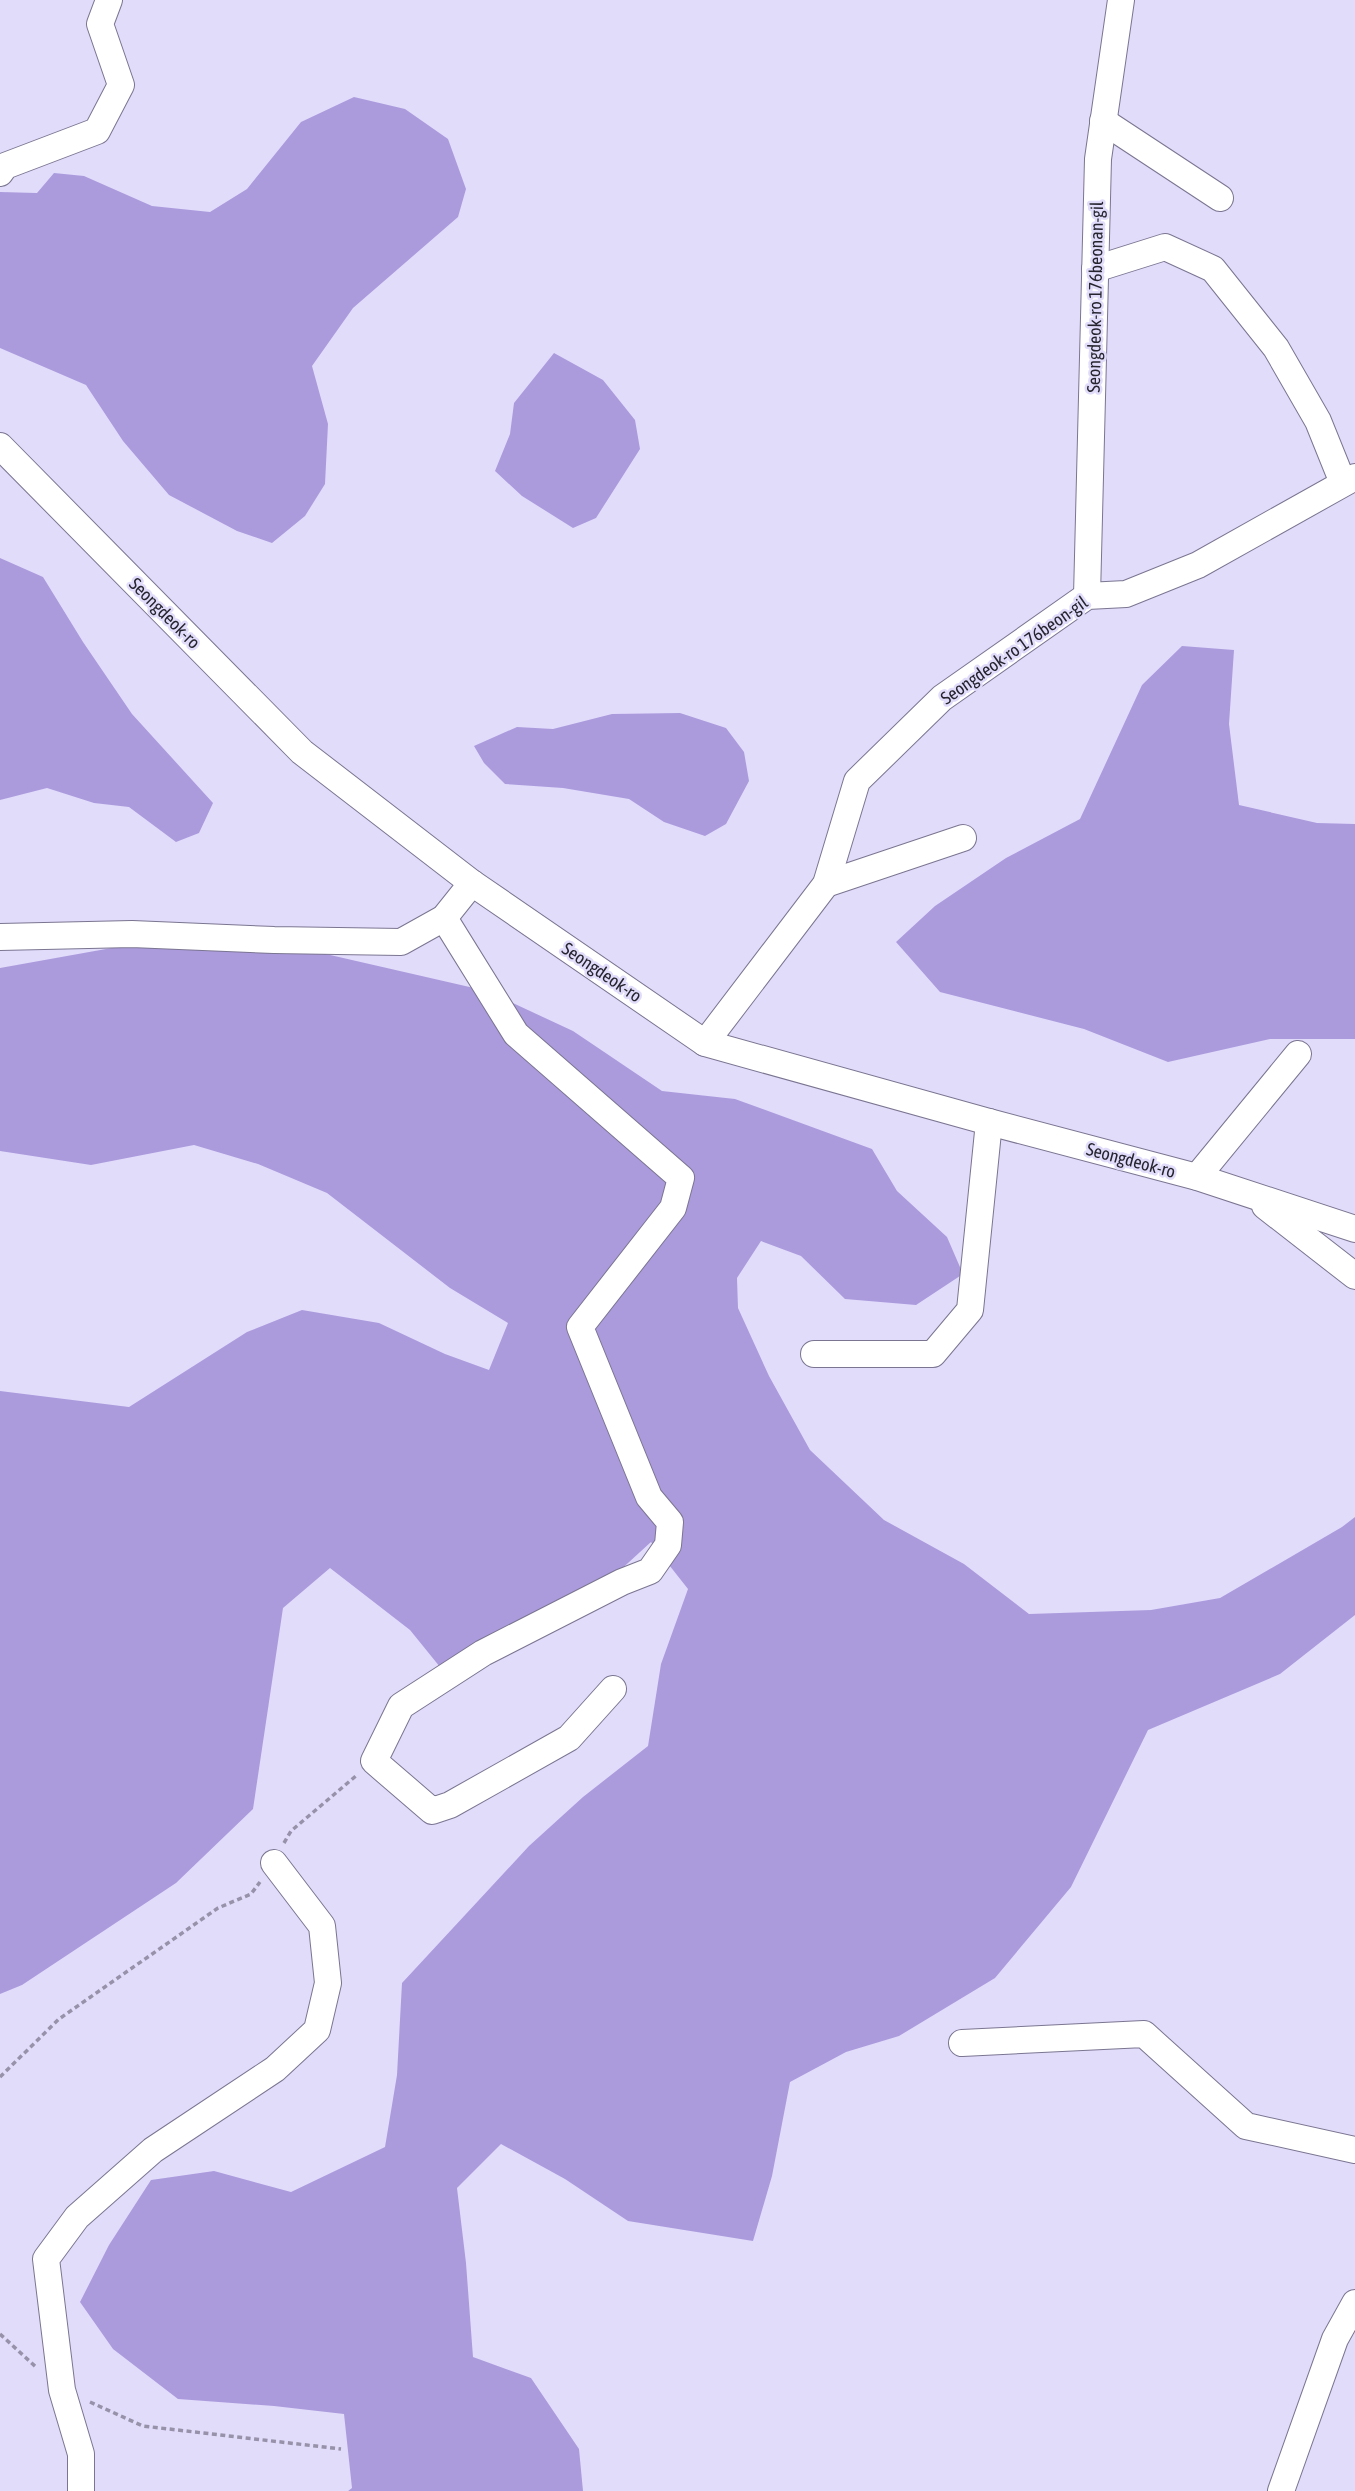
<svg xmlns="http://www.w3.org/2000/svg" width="1355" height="2491" viewBox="0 0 1355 2491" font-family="'Asap Condensed',sans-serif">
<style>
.forest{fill:#ab9bdd}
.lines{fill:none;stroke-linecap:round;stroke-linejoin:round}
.minor-casing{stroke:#7b7591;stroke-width:28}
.path{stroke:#9792a9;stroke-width:3.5;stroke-dasharray:5 3.5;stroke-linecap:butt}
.minor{stroke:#fff;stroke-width:26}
.labels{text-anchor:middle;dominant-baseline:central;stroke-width:5;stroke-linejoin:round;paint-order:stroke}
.street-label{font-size:18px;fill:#26242f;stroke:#e2dcfb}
</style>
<rect width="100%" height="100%" fill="#e2dcfb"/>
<g class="forest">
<polygon points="354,97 405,109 448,139 466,189 458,217 353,308 312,366 328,424 325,484 305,516 272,543 237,531 169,495 123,441 86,385 0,348 0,192 37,193 54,173 84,176 152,206 210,212 247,189 301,122"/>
<polygon points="554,353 603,380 635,420 640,449 596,518 573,528 522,496 495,471 510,434 514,403"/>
<polygon points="0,558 43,577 83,642 132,714 213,803 199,833 176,842 129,807 94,803 47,788 0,800"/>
<polygon points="1182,646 1234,650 1229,724 1239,805 1317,823 1355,824 1355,1039 1270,1039 1168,1062 1084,1029 940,992 896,942 935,906 1006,858 1080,819 1142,685"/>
<polygon points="680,713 726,728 744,752 749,781 726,824 705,836 664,822 629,799 563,788 505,784 484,763 474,746 517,727 553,729 612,714"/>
<polygon points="184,935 304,949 487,991 573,1031 662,1091 735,1099 872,1149 897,1191 947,1237 963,1274 916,1305 845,1299 801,1256 761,1241 737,1278 738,1308 769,1376 810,1450 884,1520 964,1564 1029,1614 1151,1610 1220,1598 1342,1527 1355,1517 1355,1615 1280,1674 1148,1730 1071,1887 995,1978 899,2036 846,2052 790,2082 772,2176 753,2241 628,2221 565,2179 501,2144 457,2188 466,2263 473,2357 531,2378 579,2449 583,2491 348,2491 352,2488 344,2414 274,2406 178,2399 113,2349 80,2302 109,2245 151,2180 214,2171 291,2192 385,2147 397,2075 402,1983 529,1846 583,1797 648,1746 661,1664 688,1589 651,1542 605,1584 440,1667 410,1630 330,1568 283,1608 253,1809 176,1883 22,1985 0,1994 0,1391 129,1407 247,1332 302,1310 379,1323 445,1354 489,1370 508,1323 450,1288 327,1193 258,1164 194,1145 91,1165 0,1151 0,968"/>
</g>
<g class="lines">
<defs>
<g id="minor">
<polyline points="1103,121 1220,198"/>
<polyline points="0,173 5,166 97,131 121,85 100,24 109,0"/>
<polyline points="1095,269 1165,247 1213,269 1276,348 1318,421 1343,483"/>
<polyline points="0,446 302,752 472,883 705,1043 989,1122 1197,1177 1355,1229"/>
<polyline points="1087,596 1098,159 1121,0"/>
<polyline points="826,884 963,838"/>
<polyline points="444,918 516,1034 681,1178 673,1208 580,1327 649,1497 670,1522 668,1545 650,1571 622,1582 483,1653 401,1706 374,1761 432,1811 450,1805 569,1738 613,1689"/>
<polyline points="0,937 132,934 274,940 401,942 444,918 472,883"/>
<polyline points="705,1043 826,884 857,781 942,698 1087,596 1126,594 1198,565 1355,477"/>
<polyline points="1197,1177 1298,1054"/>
<polyline points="1265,1206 1355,1276"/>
<polyline points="814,1354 933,1354 970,1310 989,1122"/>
<polyline points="962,2043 1144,2034 1246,2126 1355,2150"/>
<polyline points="81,2491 81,2454 62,2390 46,2259 77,2217 153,2150 275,2069 317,2030 328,1983 322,1926 274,1863"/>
<polyline points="1281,2491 1335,2339 1355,2303"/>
</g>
</defs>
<use href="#minor" class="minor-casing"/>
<g class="path">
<polyline points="284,1843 291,1831 357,1775"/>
<polyline points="0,2077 59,2019 218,1908 251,1894 260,1882"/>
<polyline points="0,2334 37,2368"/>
<polyline points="90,2402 143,2426 341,2449"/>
</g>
<use href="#minor" class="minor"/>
</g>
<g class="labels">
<g class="street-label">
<text transform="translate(1095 297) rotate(-89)">Seongdeok-ro 176beonan-gil</text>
<text transform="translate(165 613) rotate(45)">Seongdeok-ro</text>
<text transform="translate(1014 650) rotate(-35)">Seongdeok-ro 176beon-gil</text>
<text transform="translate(602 972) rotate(34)">Seongdeok-ro</text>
<text transform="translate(1131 1160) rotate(15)">Seongdeok-ro</text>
</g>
</g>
</svg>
